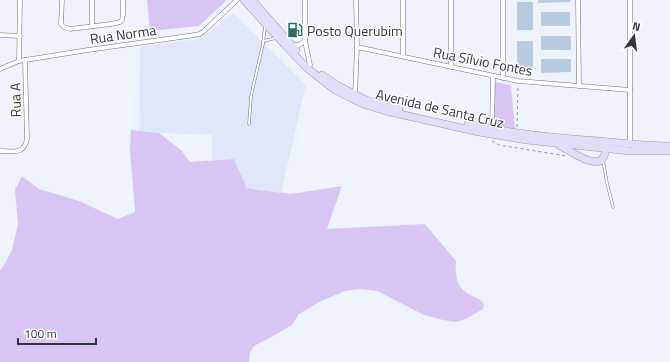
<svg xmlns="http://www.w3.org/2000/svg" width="670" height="362" viewBox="0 0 670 362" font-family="'Titillium Web',sans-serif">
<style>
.built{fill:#e0e7fa}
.green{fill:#d9c5f3}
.building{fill:#b9cbdf}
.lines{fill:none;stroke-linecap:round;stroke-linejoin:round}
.lane-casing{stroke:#687085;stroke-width:3}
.street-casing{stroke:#687085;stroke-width:5}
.primary-casing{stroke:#9595b4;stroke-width:8}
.path{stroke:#8f939c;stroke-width:1;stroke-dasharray:3 3;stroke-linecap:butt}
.lane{stroke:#fff;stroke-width:2}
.street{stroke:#fff;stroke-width:4}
.primary{stroke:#e0dff8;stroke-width:7}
.labels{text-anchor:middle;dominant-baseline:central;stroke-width:3;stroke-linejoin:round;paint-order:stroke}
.poi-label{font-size:14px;fill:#31353e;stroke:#fff;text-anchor:start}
.street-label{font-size:14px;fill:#31353e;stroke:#fff}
</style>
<rect width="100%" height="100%" fill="#eff3fd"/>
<polygon class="built" points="233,13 306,85 281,193 258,190 247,188 234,159 212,160 212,135 159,133 139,131 140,46 200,39"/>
<g class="green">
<polygon points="147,0 227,0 199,26 150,31"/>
<polygon points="494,82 511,85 515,129 495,126"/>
<path d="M131,130L159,133L181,150L190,162L234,159L247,188L258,190L291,194L342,186L327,229L425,224L456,261C455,277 456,288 472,296C478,298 482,300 484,305L483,309L466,319L456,322L443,320L424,315L377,291L361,289L345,291L321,301L299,314L292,325L275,335L254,346L250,352L249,362H0V270L3,267L12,250L18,224L15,190L22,176L39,189L79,201L118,219L135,212L130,150Z"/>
</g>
<g class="building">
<polygon points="538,0 570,0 570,2 538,3"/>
<rect x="517" y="2" width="16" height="28"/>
<rect x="541" y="12" width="29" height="14"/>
<rect x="541" y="36" width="30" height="14"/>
<rect x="517" y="41" width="16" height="28"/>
<polygon points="541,59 571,59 571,72 541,73"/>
</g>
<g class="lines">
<defs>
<g id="lane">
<polyline points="263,41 276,38"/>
<polyline points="249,124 251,96 263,44 265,26"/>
<polyline points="603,160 607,183 613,207"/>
</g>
<g id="street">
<polyline points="62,0 61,24 64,27 70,29 111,24 120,22 122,20 123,15 123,0"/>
<polyline points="92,0 92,26"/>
<polyline points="305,0 305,41 310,65"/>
<polyline points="451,0 451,67"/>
<polyline points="578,0 579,86"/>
<polyline points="630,0 630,144"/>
<polyline points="0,35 20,36"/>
<polyline points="291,45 299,45 305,41"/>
<polyline points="357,47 518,81 630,90"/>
<polyline points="403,56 403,0"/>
<polyline points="19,61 20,0"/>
<polyline points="0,69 19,61 88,50 188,36 200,34 204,31 237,0"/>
<polyline points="503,78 503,0"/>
<polyline points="355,94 357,47 356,0"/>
<polyline points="492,130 493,76"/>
<path d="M0,151C13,151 24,155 27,139L25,60"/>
</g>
<g id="primary">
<polyline points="244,0 285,45 307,68 335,90 353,99 366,105 386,111 479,132 527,140 630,151 670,151"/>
<polyline points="252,0 296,50"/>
<polyline points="322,75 337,85 366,100 399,109"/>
<path d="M468,124C511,134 555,138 599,141C623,143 646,146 670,146"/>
<path d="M559,145C568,149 598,172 604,156C606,152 606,150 604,147"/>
</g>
</defs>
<use href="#lane" class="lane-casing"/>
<use href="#street" class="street-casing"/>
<use href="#primary" class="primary-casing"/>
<g class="path">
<polyline points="517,127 518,86"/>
<polyline points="492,141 499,145 566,156"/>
</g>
<use href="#lane" class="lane"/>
<use href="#street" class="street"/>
<use href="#primary" class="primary"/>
</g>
<defs>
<symbol id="fuel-bare" viewBox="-9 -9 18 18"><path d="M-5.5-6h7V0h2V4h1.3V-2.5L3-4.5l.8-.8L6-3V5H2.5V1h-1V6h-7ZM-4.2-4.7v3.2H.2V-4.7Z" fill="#2c6f62" stroke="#fff" stroke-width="2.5" paint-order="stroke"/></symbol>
</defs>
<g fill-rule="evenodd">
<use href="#fuel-bare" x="284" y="19" width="22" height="22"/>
</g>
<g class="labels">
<g class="poi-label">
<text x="307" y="30">Posto Querubim</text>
</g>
<g class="street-label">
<text transform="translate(123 34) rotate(-8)">Rua Norma</text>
<text transform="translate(483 61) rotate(11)">Rua Sílvio Fontes</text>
<text transform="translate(15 100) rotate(-91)">Rua A</text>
<text transform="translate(440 108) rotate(13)">Avenida de Santa Cruz</text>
</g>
</g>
<g transform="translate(634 36) rotate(14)" stroke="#ffffff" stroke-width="3" paint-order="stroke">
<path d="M0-3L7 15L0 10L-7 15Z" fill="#31353e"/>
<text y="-6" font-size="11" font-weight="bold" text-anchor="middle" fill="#31353e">N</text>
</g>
<path d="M18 338v6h78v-6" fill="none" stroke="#31353e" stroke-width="2"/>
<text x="24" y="338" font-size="12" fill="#31353e" stroke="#ffffff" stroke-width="3" paint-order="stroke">100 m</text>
</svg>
